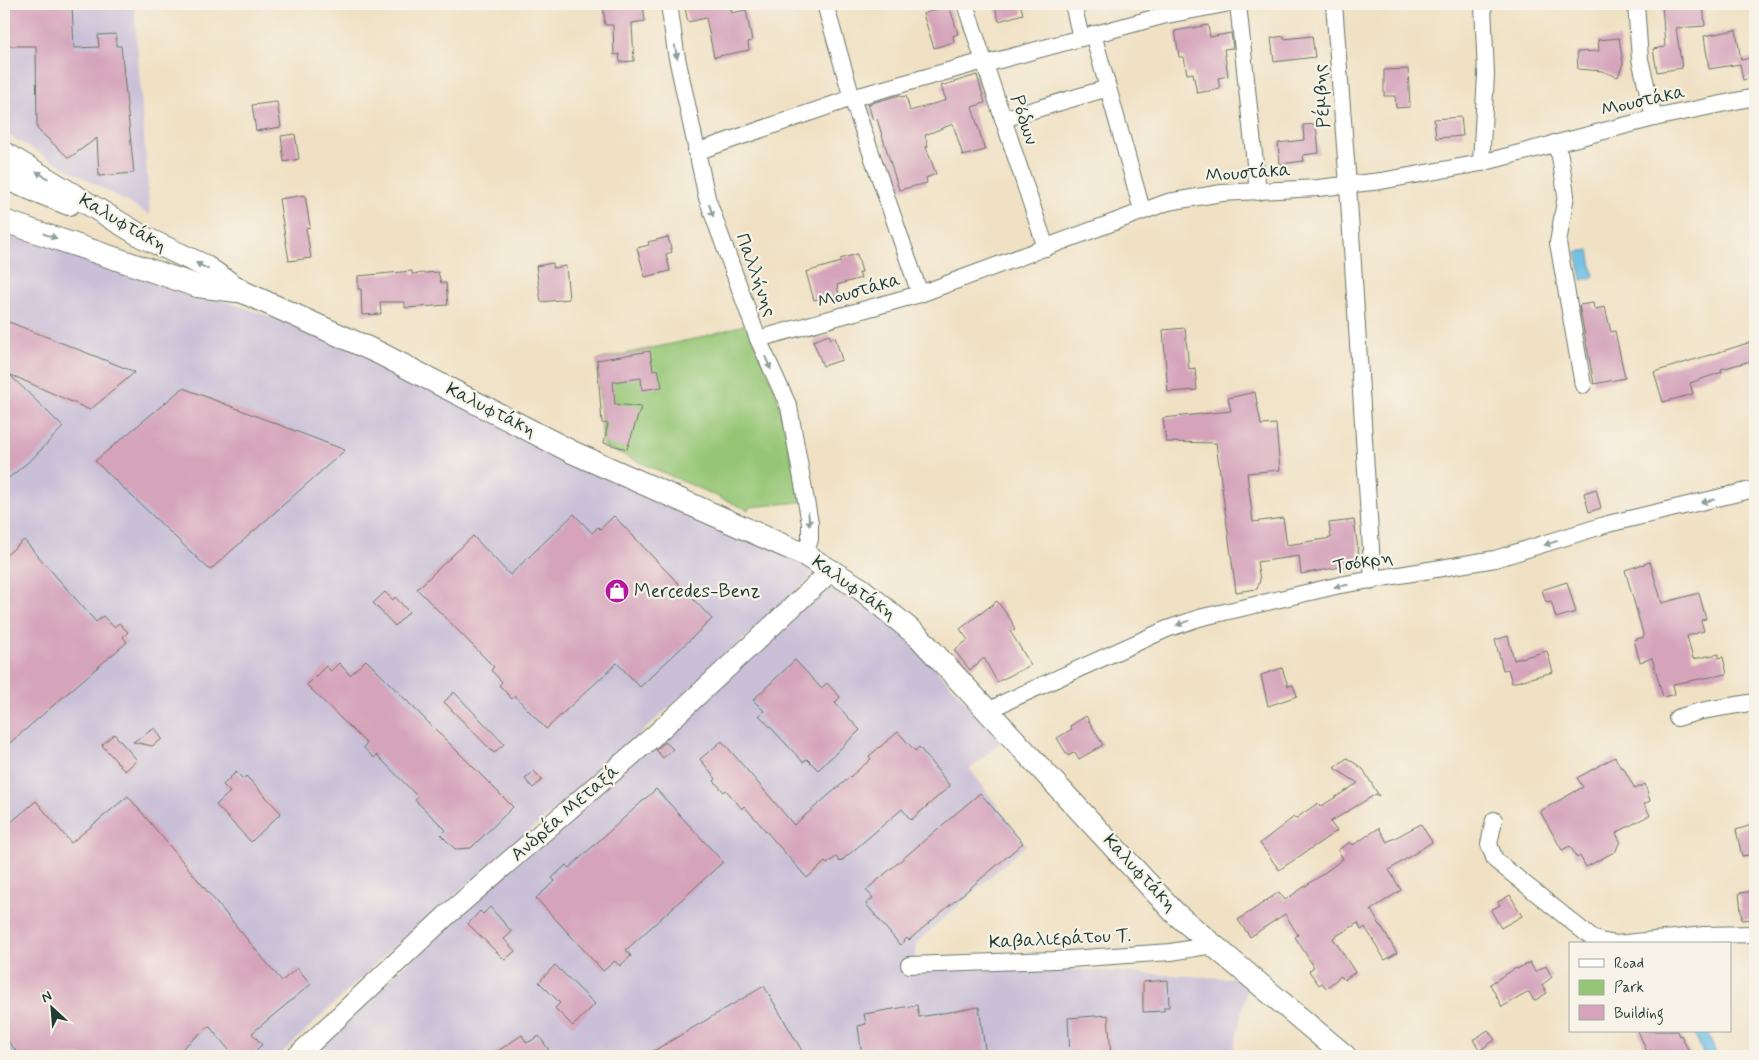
<svg xmlns="http://www.w3.org/2000/svg" width="1759" height="1060" viewBox="0 0 1759 1060" font-family="Mynerve,sans-serif">
<style>
.industrial{fill:#c9bfd7}
.green{fill:#95c675;stroke:#5a8254}
.water{fill:#68bce4;stroke:#447c8c}
.building{fill:#d5a4bb}
.lines{fill:none;stroke-linecap:round;stroke-linejoin:round}
.minor-casing{stroke:#687666;stroke-width:18}
.tertiary-casing{stroke:#687666;stroke-width:22}
.secondary-casing{stroke:#687666;stroke-width:24}
.minor{stroke:#fff;stroke-width:16}
.tertiary{stroke:#fff;stroke-width:20}
.secondary{stroke:#fff;stroke-width:22}
.oneway{fill:#8f9e9a}
.labels{text-anchor:middle;dominant-baseline:central;stroke-width:4.5;stroke-linejoin:round;paint-order:stroke}
.street-label{font-size:19px;fill:#1f3d34;stroke:#f7f3e8}
.poi-label{font-size:19px;fill:#1f3d34;stroke:#f7f3e8;text-anchor:start}
</style>
<rect width="100%" height="100%" fill="#f7f3e8"/>
<filter id="ink" filterUnits="userSpaceOnUse"><feTurbulence type="fractalNoise" baseFrequency=".02" numOctaves="2"/><feDisplacementMap in="SourceGraphic" scale="10" xChannelSelector="R" yChannelSelector="G"/><feConvolveMatrix kernelMatrix="1 2 1 2 8 2 1 2 1" color-interpolation-filters="sRGB"/></filter>
<filter id="wash" filterUnits="userSpaceOnUse"><feTurbulence type="fractalNoise" baseFrequency=".0096" numOctaves="4" result="noise"/><feDisplacementMap in="SourceGraphic" scale="20" xChannelSelector="R" yChannelSelector="G"/><feGaussianBlur stdDeviation="1.12" result="paint"/><feColorMatrix in="noise" values="0 0 0 0 0 0 0 0 0 0 0 0 0 0 0 0 0 1.4 0 .05"/><feComposite in="paint" operator="in"/></filter>
<g filter="url(#wash)">
<rect width="100%" height="100%" fill="#f0e1c4"/>
<g class="industrial">
<polygon points="4,4 134,4 150,215 4,133"/>
<polygon points="4,233 249,309 333,340 809,564 812,576 602,769 386,954 279,1056 4,1056"/>
<polygon points="840,581 922,653 1001,742 970,769 1026,845 916,943 915,971 1041,968 1226,978 1237,976 1248,985 1232,1056 310,1056 433,939 826,585"/>
</g>
<polygon class="green" points="747,324 776,392 801,502 751,507 748,510 603,446 597,360 698,338"/>
<g class="water">
<polygon points="1589,250 1594,277 1582,280 1576,252"/>
<polygon points="1707,1031 1716,1054 1704,1056 1694,1032"/>
</g>
<g id="blocks">
<g class="building">
<polygon points="4,4 72,4 74,48 99,47 98,35 116,34 116,46 121,46 134,173 99,176 97,138 69,158 37,129 36,46 4,46"/>
<polygon points="603,4 643,4 645,21 632,23 634,61 620,62 619,54 614,55 613,25 605,25"/>
<polygon points="684,4 730,4 732,13 746,10 752,41 748,42 749,50 714,57 706,18 688,22"/>
<polygon points="994,4 1020,4 1023,14 999,21"/>
<polygon points="1662,4 1703,4 1705,26 1676,28 1682,68 1657,72 1653,49 1665,47"/>
<polygon points="949,5 958,34 953,36 954,42 934,48 923,14"/>
<polygon points="1208,25 1210,37 1231,33 1233,48 1224,49 1228,76 1218,78 1220,89 1197,93 1193,73 1187,74 1184,57 1179,57 1175,31"/>
<polygon points="1736,30 1741,60 1755,57 1755,77 1743,80 1740,64 1709,69 1704,36"/>
<polygon points="1284,36 1284,39 1312,36 1315,57 1274,62 1271,38"/>
<polygon points="1619,38 1623,63 1618,77 1602,71 1578,69 1577,52 1599,51 1598,40"/>
<polygon points="1408,69 1410,107 1396,108 1395,96 1384,96 1384,70"/>
<polygon points="977,75 985,103 972,107 985,150 963,156 953,124 925,135 928,146 926,147 936,174 926,178 927,183 899,190 877,119 873,120 868,104 900,95 901,97 906,96 910,111 946,100 941,86"/>
<polygon points="277,102 281,127 256,131 252,105"/>
<polygon points="1461,117 1463,136 1436,138 1434,119"/>
<polygon points="1316,124 1319,153 1303,155 1304,161 1280,164 1278,143 1304,140 1303,125"/>
<polygon points="295,134 299,159 284,162 281,136"/>
<polygon points="305,195 310,227 306,228 311,258 289,261 279,199"/>
<polygon points="668,237 672,252 666,254 670,271 645,277 637,248 649,245 648,242"/>
<polygon points="857,254 862,272 859,273 861,278 837,285 839,294 814,300 806,272 841,262 840,259"/>
<polygon points="553,263 553,268 566,266 569,299 541,302 536,266"/>
<polygon points="412,271 412,274 438,272 441,283 446,283 448,305 405,308 405,302 380,302 381,314 362,315 361,289 358,289 358,276"/>
<polygon points="1593,303 1594,309 1605,307 1611,332 1615,331 1625,378 1594,384 1579,305"/>
<polygon points="4,320 135,372 90,410 9,374 63,427 33,458 4,482"/>
<polygon points="1185,328 1189,369 1195,368 1197,390 1168,392 1163,330"/>
<polygon points="829,335 831,339 835,337 842,360 823,366 813,341"/>
<polygon points="1755,341 1755,360 1721,369 1722,372 1690,383 1693,394 1663,402 1654,372"/>
<polygon points="650,351 653,370 658,369 662,387 642,390 641,378 613,382 615,404 641,407 627,449 604,443 608,424 602,423 597,360"/>
<polygon points="183,388 345,450 210,570 95,461"/>
<polygon points="1255,392 1261,425 1276,424 1280,470 1247,473 1253,522 1283,518 1287,545 1331,538 1329,523 1354,520 1359,557 1354,558 1352,565 1301,574 1299,556 1257,562 1260,580 1257,589 1236,592 1216,443 1166,442 1163,418 1231,411 1228,398"/>
<polygon points="1596,489 1601,508 1589,512 1584,493"/>
<polygon points="574,514 592,533 598,527 600,529 614,516 712,619 640,687 617,663 546,729 515,696 512,699 499,685 502,682 491,670 494,667 417,589 473,536 510,575"/>
<polygon points="24,540 96,622 103,616 114,627 119,623 128,632 123,637 127,642 4,748 4,557"/>
<polygon points="1650,562 1662,603 1699,593 1706,619 1701,620 1704,631 1687,636 1693,659 1719,654 1719,658 1723,657 1727,674 1673,684 1675,694 1663,697 1652,658 1640,662 1634,640 1644,637 1625,570"/>
<polygon points="1567,582 1576,612 1556,618 1551,601 1546,602 1542,590"/>
<polygon points="385,592 393,600 395,597 409,612 395,626 373,603"/>
<polygon points="997,601 1011,620 1015,630 1010,631 1031,665 997,682 984,658 970,670 954,650 968,640 960,629"/>
<polygon points="1508,636 1514,660 1547,651 1553,672 1512,683 1508,669 1503,670 1495,640"/>
<polygon points="366,660 513,807 471,848 455,849 441,835 446,830 415,800 418,797 377,755 374,758 363,747 367,744 307,685 326,666 331,671 339,663 350,675"/>
<polygon points="795,660 821,688 827,683 840,697 835,703 860,730 818,770 807,759 803,762 759,715 764,711 753,700"/>
<polygon points="1282,668 1288,686 1293,685 1297,696 1268,706 1261,675"/>
<polygon points="454,692 504,744 494,753 444,702"/>
<polygon points="1086,716 1103,745 1079,759 1075,752 1068,756 1057,738 1072,729 1070,726"/>
<polygon points="155,728 162,739 152,746 133,742"/>
<polygon points="898,732 915,751 919,747 950,786 911,820 902,809 840,862 836,857 827,864 825,862 807,878 744,806 742,809 726,790 724,792 714,781 716,779 700,759 722,741 794,825 871,759 869,756"/>
<polygon points="114,734 137,760 125,771 102,745"/>
<polygon points="665,742 673,749 663,758 656,750"/>
<polygon points="1615,757 1621,768 1623,767 1635,789 1645,784 1650,801 1644,804 1650,815 1616,833 1621,843 1618,845 1616,851 1586,867 1580,856 1577,858 1570,846 1562,850 1541,813 1542,810 1583,787 1577,778"/>
<polygon points="1347,758 1363,769 1379,796 1376,794 1330,822 1337,831 1279,870 1260,843 1294,817 1295,819 1318,803 1320,807 1358,783 1334,768"/>
<polygon points="534,771 542,780 533,788 525,779"/>
<polygon points="236,772 243,779 246,776 281,813 251,842 216,805 230,792 223,785"/>
<polygon points="656,789 723,862 626,950 631,956 620,966 615,961 603,971 536,898 555,881 552,878 566,865 569,868"/>
<polygon points="980,793 1023,843 909,940 907,938 900,945 866,904 873,898 866,890"/>
<polygon points="128,796 282,981 297,968 311,984 252,1033 262,1045 249,1056 234,1056 209,1026 173,1056 20,1056 4,1036 4,828 36,801 71,843"/>
<polygon points="1421,824 1432,842 1389,870 1401,890 1371,910 1397,953 1385,960 1365,927 1361,930 1358,923 1333,938 1355,972 1344,980 1341,976 1326,988 1322,983 1319,985 1309,971 1314,967 1295,937 1298,935 1285,914 1250,937 1238,920 1279,892 1285,900 1320,876 1343,859 1338,850 1350,842 1353,845 1379,828 1387,842"/>
<polygon points="1755,824 1755,854 1742,856 1736,830"/>
<polygon points="1755,891 1755,919 1742,920 1739,893"/>
<polygon points="1510,895 1522,916 1501,928 1491,910 1500,905 1498,902"/>
<polygon points="490,907 512,932 504,939 515,951 505,960 468,924 480,911 483,914"/>
<polygon points="1530,962 1535,972 1546,966 1552,977 1542,985 1547,993 1534,1001 1529,992 1502,1007 1490,984 1516,968 1517,969"/>
<polygon points="555,965 595,1004 573,1026 555,1008 560,1003 539,982"/>
<polygon points="1168,980 1169,1007 1164,1007 1164,1011 1143,1012 1143,982"/>
<polygon points="764,986 805,1056 645,1056"/>
<polygon points="917,1005 919,1017 979,1007 986,1056 862,1056 858,1026 866,1024 864,1014"/>
<polygon points="1108,1015 1111,1056 1070,1056 1068,1018"/>
<polygon points="1488,1030 1495,1040 1480,1050 1473,1040"/>
<polygon points="1638,1031 1677,1031 1679,1036 1681,1035 1691,1056 1654,1056 1651,1050 1647,1052"/>
<polygon points="522,1035 527,1043 539,1036 553,1056 490,1056"/>
</g>
</g>
</g>
<g filter="url(#ink)">
<use href="#blocks" fill-opacity="0" stroke="#687666" stroke-width="1"/>
<g class="lines">
<defs>
<g id="minor">
<polyline points="669,4 676,53 707,198 758,339 789,407 810,523 810,539 805,555"/>
<polyline points="825,4 852,98 920,294"/>
<polyline points="965,4 1046,248"/>
<polyline points="1073,4 1081,38"/>
<polyline points="1238,4 1258,192"/>
<polyline points="1334,4 1348,185 1373,581"/>
<polyline points="1636,4 1640,59 1654,118"/>
<polyline points="1093,34 1142,210"/>
<polyline points="985,64 1162,16 1225,4"/>
<polyline points="1003,119 1108,88"/>
<polyline points="1554,143 1560,156 1566,195 1558,243 1583,385"/>
<polyline points="696,152 852,98 984,61"/>
<polyline points="1481,163 1486,75 1483,4"/>
<polyline points="758,339 920,294 1168,202 1222,193 1318,188 1381,181 1481,163 1654,118 1755,97"/>
<polyline points="990,711 1003,703 1167,629 1199,618 1340,585 1495,559 1608,524 1755,489"/>
<polyline points="1677,718 1701,711 1755,702"/>
<polyline points="1494,820 1489,844 1495,860 1592,938 1604,942 1616,944 1704,935 1755,934"/>
<polyline points="909,965 1055,960 1171,952 1213,945"/>
</g>
<polyline id="tertiary" points="297,1056 446,916 656,734 832,570"/>
<g id="secondary">
<polyline points="4,153 143,237 203,265 243,292 379,353 572,452 805,555 861,589 919,637 1175,913 1345,1056"/>
<polyline points="4,178 69,204"/>
<polyline points="4,221 197,286 237,291"/>
</g>
</defs>
<use href="#minor" class="minor-casing"/>
<use href="#tertiary" class="tertiary-casing"/>
<use href="#secondary" class="secondary-casing"/>
<use href="#minor" class="minor"/>
<use href="#tertiary" class="tertiary"/>
<use href="#secondary" class="secondary"/>
</g>
<defs><path id="oneway-solid" d="M-6-.8H1V-3.2L6.5 0L1 3.2V.8H-6Z" transform="scale(1.25)"/></defs>
<g class="oneway">
<use href="#oneway-solid" transform="translate(676 52) rotate(80)"/>
<use href="#oneway-solid" transform="translate(42 175) rotate(-149)"/>
<use href="#oneway-solid" transform="translate(711 210) rotate(71)"/>
<use href="#oneway-solid" transform="translate(50 236) rotate(19)"/>
<use href="#oneway-solid" transform="translate(202 266) rotate(-151)"/>
<use href="#oneway-solid" transform="translate(768 363) rotate(66)"/>
<use href="#oneway-solid" transform="translate(1708 501) rotate(167)"/>
<use href="#oneway-solid" transform="translate(809 519) rotate(83)"/>
<use href="#oneway-solid" transform="translate(1551 543) rotate(163)"/>
<use href="#oneway-solid" transform="translate(1341 586) rotate(171)"/>
<use href="#oneway-solid" transform="translate(1183 623) rotate(161)"/>
</g>
</g>
<defs>
<symbol id="shop-disc" viewBox="-11 -11 22 22"><circle r="9.5" fill="#b5179e" stroke="#f7f3e8"/><path d="M-5-2.5h2.3a2.7 3.5 0 0 1 5.4 0H5L5.5 6h-11ZM-1.5-2.5h3a1.5 2.3 0 0 0-3 0Z" fill="#fff"/></symbol>
</defs>
<g fill-rule="evenodd">
<use href="#shop-disc" x="603" y="577" width="28" height="28"/>
</g>
<g class="labels">
<g class="street-label">
<text transform="translate(1322 96) rotate(-94)">Ρέμβης</text>
<text transform="translate(1643 101) rotate(-13)">Μουστάκα</text>
<text transform="translate(1024 120) rotate(72)">Ρόδων</text>
<text transform="translate(1248 173) rotate(-4)">Μουστάκα</text>
<text transform="translate(123 223) rotate(30)">Καλυφτάκη</text>
<text transform="translate(756 275) rotate(70)">Παλλήνης</text>
<text transform="translate(859 291) rotate(-16)">Μουστάκα</text>
<text transform="translate(491 410) rotate(27)">Καλυφτάκη</text>
<text transform="translate(1363 562) rotate(-10)">Τσόκρη</text>
<text transform="translate(854 588) rotate(35)">Καλυφτάκη</text>
<text transform="translate(565 813) rotate(-41)">Ανδρέα Μεταξά</text>
<text transform="translate(1140 873) rotate(47)">Καλυφτάκη</text>
<text transform="translate(1060 939) rotate(-3)">Καβαλιεράτου Τ.</text>
</g>
<g class="poi-label">
<text x="634" y="591">Mercedes-Benz</text>
</g>
</g>
<rect width="1759" height="1060" fill="none" stroke="#f7f3e8" stroke-width="20"/>
<rect x="1569" y="942" width="162" height="90" fill="#f7f3e8" stroke="#a1aaa0"/>
<rect x="1579" y="959" width="25" height="8" fill="#ffffff" stroke="#a1aaa0"/>
<text x="1614" y="968" font-size="15" fill="#1f3d34">Road</text>
<rect x="1579" y="980" width="25" height="15" fill="#95c675" stroke="#a1aaa0"/>
<text x="1614" y="992" font-size="15" fill="#1f3d34">Park</text>
<rect x="1579" y="1005" width="25" height="15" fill="#d5a4bb" stroke="#a1aaa0"/>
<text x="1614" y="1018" font-size="15" fill="#1f3d34">Building</text>
<g transform="translate(52 1008) rotate(334)" stroke="#f7f3e8" stroke-width="4" paint-order="stroke">
<path d="M0-4L9 19L0 12L-9 19Z" fill="#1f3d34"/>
<text y="-8" font-size="14" font-weight="bold" text-anchor="middle" fill="#1f3d34">N</text>
</g>
</svg>
